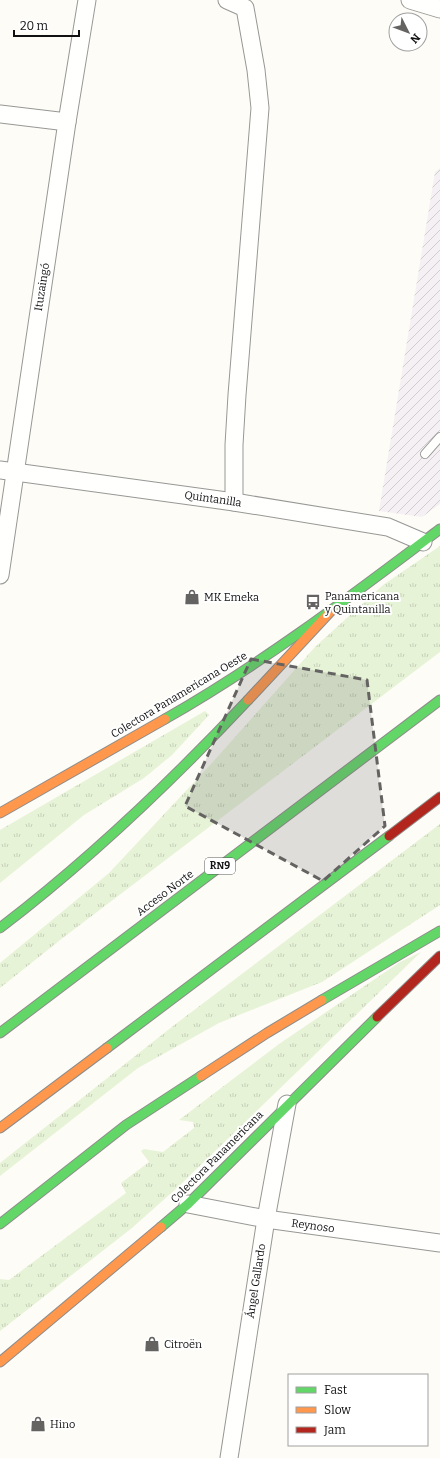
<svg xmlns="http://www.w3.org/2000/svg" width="440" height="1458" viewBox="0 0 440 1458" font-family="Bitter,serif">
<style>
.industrial{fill:url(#industrial-furrows)}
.grass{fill:url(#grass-tufts)}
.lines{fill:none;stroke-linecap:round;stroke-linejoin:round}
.lane-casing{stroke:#979795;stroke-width:10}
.street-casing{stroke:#979795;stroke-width:19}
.fast-casing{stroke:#8e8d8b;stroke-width:11}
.slow-casing{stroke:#8e8d8b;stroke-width:11}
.jam-casing{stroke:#8e8d8b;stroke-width:11}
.lane{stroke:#fffffe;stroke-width:8}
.street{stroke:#fffffe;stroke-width:17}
.fast{stroke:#63d668;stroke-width:9}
.slow{stroke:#ff974d;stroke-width:9}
.jam{stroke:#b3261e;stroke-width:9}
.marked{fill:#646362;fill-opacity:0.2;stroke:#646362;stroke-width:3;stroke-dasharray:8 5;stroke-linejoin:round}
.labels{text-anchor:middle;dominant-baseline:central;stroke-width:4;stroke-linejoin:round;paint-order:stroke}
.shield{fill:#fff;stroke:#585858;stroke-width:1}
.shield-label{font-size:10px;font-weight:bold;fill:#111}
.street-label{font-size:11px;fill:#111;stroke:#fff}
.poi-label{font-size:11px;fill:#111;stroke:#fff;text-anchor:start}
</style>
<defs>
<pattern id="industrial-furrows" width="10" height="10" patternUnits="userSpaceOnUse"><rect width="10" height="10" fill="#f5f0f3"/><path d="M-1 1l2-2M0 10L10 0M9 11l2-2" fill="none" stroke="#d1cdcf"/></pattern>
<pattern id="grass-tufts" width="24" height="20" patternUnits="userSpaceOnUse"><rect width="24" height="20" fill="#e7f3d7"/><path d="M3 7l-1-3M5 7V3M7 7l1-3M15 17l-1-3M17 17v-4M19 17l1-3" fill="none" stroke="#c5cfb8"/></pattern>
</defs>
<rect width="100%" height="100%" fill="#fdfcf7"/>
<polygon class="industrial" points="440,168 440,504 422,517 379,511 435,172"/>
<g class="grass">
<polygon points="440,546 440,652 64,937 0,988 0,963 109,873 212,763 315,647 383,585"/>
<polygon points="205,711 209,715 172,755 144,778 84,815 0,883 0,830"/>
<polygon points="440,824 440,905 322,982 219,1023 138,1068 0,1176 0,1163 173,1026"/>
<polygon points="421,952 178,1187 132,1228 0,1331 0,1279 9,1280 126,1193 121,1183 149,1162 141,1151 144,1149 163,1152 194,1128 193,1122 179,1120 279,1044 400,962"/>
</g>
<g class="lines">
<defs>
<polyline id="lane" points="425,454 440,437"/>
<g id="street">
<polyline points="227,0 245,8 256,70 260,108 237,395 234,445 234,502"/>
<polyline points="410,0 440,9"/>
<polyline points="0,114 67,122"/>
<polyline points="0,470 234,502 388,527 423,542"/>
<polyline points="0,575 67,122 87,0"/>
<polyline points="188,1204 266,1219 440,1243"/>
<polyline points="229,1458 266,1219 287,1104"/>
</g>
<g id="fast">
<path d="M165,719C262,664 351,596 440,529"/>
<path d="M0,928C89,860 171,782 248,700"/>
<polyline points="322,1000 440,931"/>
<polyline points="0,1033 440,700"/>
<polyline points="107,1048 389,836"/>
<polyline points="0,1224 126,1125 201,1076"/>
<polyline points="161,1227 188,1204 377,1017"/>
</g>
<g id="slow">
<polyline points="248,700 332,610"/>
<polyline points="0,813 165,719"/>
<polyline points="201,1076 267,1033 322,1000"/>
<polyline points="0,1128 107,1048"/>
<polyline points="0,1362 161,1227"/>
</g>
<g id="jam">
<polyline points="389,836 440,797"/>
<polyline points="377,1017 440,956"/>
</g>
</defs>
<use href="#lane" class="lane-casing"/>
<use href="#street" class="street-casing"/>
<use href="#fast" class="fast-casing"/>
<use href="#slow" class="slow-casing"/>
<use href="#jam" class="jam-casing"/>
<use href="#lane" class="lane"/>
<use href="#street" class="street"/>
<use href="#fast" class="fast"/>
<use href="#slow" class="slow"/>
<use href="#jam" class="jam"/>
</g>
<path class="marked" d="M251,659L367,680L385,826L323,881L185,806Z"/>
<defs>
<symbol id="shop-bare" viewBox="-9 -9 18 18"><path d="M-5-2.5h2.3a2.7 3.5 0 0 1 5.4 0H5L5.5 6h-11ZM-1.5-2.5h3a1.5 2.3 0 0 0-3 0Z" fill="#646362" stroke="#fff" stroke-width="2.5" paint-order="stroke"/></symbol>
<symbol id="bus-bare" viewBox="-9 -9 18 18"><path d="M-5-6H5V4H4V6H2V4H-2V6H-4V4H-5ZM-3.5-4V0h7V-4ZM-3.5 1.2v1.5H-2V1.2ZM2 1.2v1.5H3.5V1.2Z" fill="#646362" stroke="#fff" stroke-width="2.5" paint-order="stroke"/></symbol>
</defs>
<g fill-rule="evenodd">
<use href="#shop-bare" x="181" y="586" width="22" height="22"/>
<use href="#bus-bare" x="302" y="591" width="22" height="22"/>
<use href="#shop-bare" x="141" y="1333" width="22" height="22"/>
<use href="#shop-bare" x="27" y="1413" width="22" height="22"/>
</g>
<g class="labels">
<rect class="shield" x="205" y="858" width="30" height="16" rx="3"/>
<g class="shield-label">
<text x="220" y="866">RN9</text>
</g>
<g class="street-label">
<text transform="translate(42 287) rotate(-81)">Ituzaingó</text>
<text transform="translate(213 499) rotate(8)">Quintanilla</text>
<text transform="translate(179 695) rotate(-31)">Colectora Panamericana Oeste</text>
<text transform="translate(165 893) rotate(-37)">Acceso Norte</text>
<text transform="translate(217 1157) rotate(-45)">Colectora Panamericana</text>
<text transform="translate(313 1226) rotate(8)">Reynoso</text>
<text transform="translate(256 1281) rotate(-81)">Ángel Gallardo</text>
</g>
<g class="poi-label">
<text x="325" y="596">Panamericana<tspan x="325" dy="13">y Quintanilla</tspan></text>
<text x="204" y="597">MK Emeka</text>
<text x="164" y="1344">Citroën</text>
<text x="50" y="1424">Hino</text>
</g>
</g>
<rect x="288" y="1374" width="140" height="72" fill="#ffffff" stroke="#a0a0a0"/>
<rect x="296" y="1387" width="20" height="6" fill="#63d668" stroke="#a0a0a0"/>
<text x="324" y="1394" font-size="12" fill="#111111">Fast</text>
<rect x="296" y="1407" width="20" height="6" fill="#ff974d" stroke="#a0a0a0"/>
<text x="324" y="1414" font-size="12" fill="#111111">Slow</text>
<rect x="296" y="1427" width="20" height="6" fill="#b3261e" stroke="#a0a0a0"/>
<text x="324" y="1434" font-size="12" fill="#111111">Jam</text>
<g transform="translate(408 32) rotate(132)"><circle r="19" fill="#ffffff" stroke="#a0a0a0"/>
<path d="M0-3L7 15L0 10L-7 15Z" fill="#646362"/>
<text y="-6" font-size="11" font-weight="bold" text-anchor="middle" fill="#111111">N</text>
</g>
<path d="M14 30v6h65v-6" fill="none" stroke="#111111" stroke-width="2"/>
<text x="20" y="30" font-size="12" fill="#111111" stroke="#ffffff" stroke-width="3" paint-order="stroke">20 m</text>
</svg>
